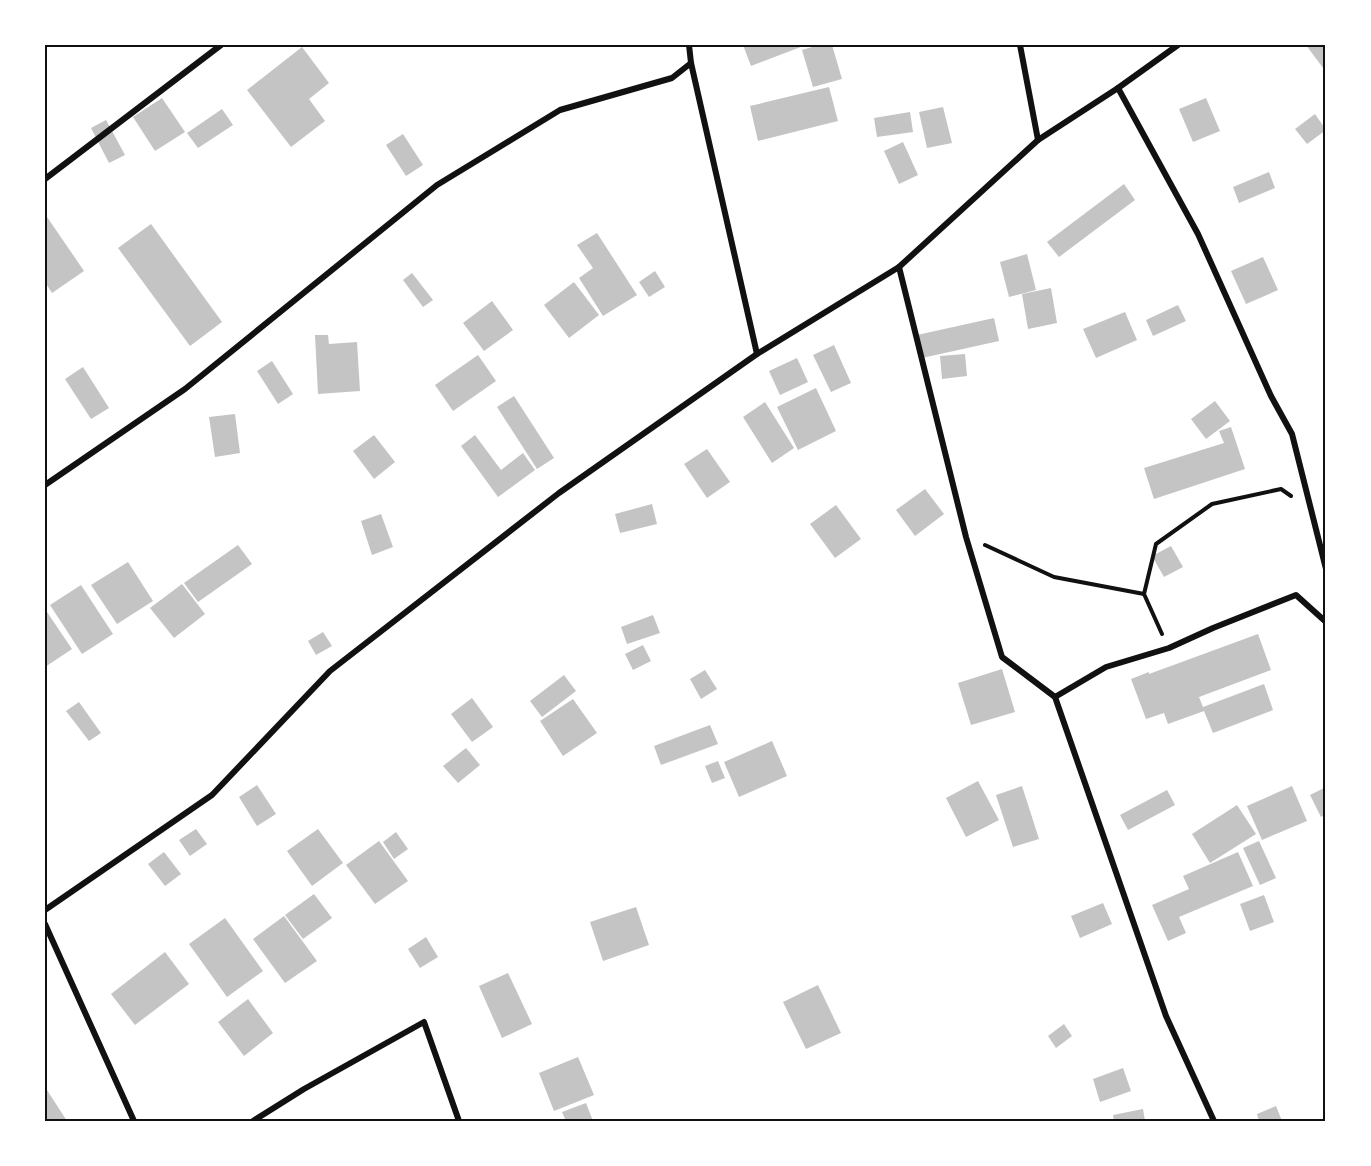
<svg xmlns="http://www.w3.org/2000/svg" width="1371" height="1166" viewBox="0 0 1371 1166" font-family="Lato,sans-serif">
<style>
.building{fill:#c4c4c4}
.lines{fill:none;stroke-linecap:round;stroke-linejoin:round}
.path{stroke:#111;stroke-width:4}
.minor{stroke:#111;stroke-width:6}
.neatline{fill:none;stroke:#111;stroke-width:2}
</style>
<rect width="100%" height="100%" fill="#fff"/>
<g class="building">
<polygon points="743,45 806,45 751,66"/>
<polygon points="819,45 832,45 842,79 813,87 802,50"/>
<polygon points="1306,45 1326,45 1326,72"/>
<polygon points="302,47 329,83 309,99 325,121 291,147 247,90"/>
<polygon points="829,87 838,121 758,141 750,106"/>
<polygon points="162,98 185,132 155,151 133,117"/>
<polygon points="1206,98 1220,131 1193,142 1179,109"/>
<polygon points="943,107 952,143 927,148 919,112"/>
<polygon points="222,109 233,125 198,148 187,133"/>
<polygon points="910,112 913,132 877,137 874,118"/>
<polygon points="1315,114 1326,130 1307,144 1295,129"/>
<polygon points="106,120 125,155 109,163 91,128"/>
<polygon points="403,134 423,165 406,176 386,145"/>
<polygon points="903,142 918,175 899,184 884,151"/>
<polygon points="1269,172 1275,188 1239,203 1233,187"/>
<polygon points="1124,184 1135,200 1059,257 1047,242"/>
<polygon points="45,214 84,271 52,293 45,282"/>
<polygon points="151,224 222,322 190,346 118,248"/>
<polygon points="597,233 637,295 603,316 579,278 593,268 577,245"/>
<polygon points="1027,254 1036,290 1009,297 1000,262"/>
<polygon points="1263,257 1278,290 1246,304 1231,271"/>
<polygon points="655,271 665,287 649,297 639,282"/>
<polygon points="412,273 433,300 423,307 403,280"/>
<polygon points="574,282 599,315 569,338 544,305"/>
<polygon points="1051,288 1057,323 1028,329 1022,294"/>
<polygon points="492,301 513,330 484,351 463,323"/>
<polygon points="1178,305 1186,321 1153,336 1146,320"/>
<polygon points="1125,312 1137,340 1096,358 1083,329"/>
<polygon points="994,318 999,341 922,358 917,335"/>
<polygon points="315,335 328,335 329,344 357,342 360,391 318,394"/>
<polygon points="834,345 851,383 831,392 813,355"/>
<polygon points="965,354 967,376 942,379 940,356"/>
<polygon points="478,355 496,381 453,411 435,385"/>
<polygon points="797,358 808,382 780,395 769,371"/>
<polygon points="272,361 293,394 278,404 257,371"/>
<polygon points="83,367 109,408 91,419 65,379"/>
<polygon points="816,388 836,431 798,450 777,407"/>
<polygon points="514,396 554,458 537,469 497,407"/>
<polygon points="1215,401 1230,421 1206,439 1191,419"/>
<polygon points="765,402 794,448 772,463 743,417"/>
<polygon points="235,414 240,453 215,457 209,417"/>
<polygon points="1231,427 1245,469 1154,499 1144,468 1224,443 1219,431"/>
<polygon points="374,435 395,462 374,479 353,451"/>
<polygon points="475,435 501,470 523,453 535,470 498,497 461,446"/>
<polygon points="707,449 730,482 707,498 684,464"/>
<polygon points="925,489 944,514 915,536 896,510"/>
<polygon points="652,504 657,524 620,533 615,514"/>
<polygon points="836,505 861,539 835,558 810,524"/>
<polygon points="381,514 393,547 372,555 361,521"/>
<polygon points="238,545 252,564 198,602 184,583"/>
<polygon points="1171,546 1183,567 1164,577 1152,556"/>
<polygon points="128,562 153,601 117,624 91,585"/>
<polygon points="182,584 205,614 174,638 150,608"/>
<polygon points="81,585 113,634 82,654 50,605"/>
<polygon points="45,609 72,649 45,667"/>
<polygon points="653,615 660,633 627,644 621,627"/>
<polygon points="323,632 332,646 316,655 308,641"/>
<polygon points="1258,634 1271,670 1199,697 1203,707 1264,684 1273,710 1213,733 1204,711 1168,724 1164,713 1146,719 1131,679 1149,672 1149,674"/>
<polygon points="643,645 651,661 633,670 625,654"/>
<polygon points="1002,669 1015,712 971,725 958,683"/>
<polygon points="705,670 717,689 701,699 690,679"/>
<polygon points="564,675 576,691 542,717 530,701"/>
<polygon points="472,698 493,727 472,742 451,714"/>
<polygon points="573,699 597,733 563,756 540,721"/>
<polygon points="79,702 101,733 89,741 66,711"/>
<polygon points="710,725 718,744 661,765 654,746"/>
<polygon points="772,741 787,776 739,797 724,762"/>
<polygon points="466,748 480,765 458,783 443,766"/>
<polygon points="718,761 725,778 712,783 705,766"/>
<polygon points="978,781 999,820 966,837 946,798"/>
<polygon points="257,785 276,814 257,826 239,797"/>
<polygon points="1022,786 1039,839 1013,847 996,795"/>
<polygon points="1292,786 1307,821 1262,840 1247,806"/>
<polygon points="1326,787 1326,814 1321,817 1310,795"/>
<polygon points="1167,790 1175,805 1128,830 1120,815"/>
<polygon points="1237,805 1256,834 1210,863 1192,834"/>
<polygon points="196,829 207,844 190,856 179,840"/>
<polygon points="318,829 343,863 312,886 287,851"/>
<polygon points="396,832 408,849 394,859 383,842"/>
<polygon points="379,841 408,881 375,904 346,865"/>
<polygon points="1259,841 1276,878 1260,885 1243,848"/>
<polygon points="164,852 181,874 165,886 148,864"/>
<polygon points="1238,852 1253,886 1179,917 1186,933 1168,941 1152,905 1189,889 1183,876"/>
<polygon points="314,894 332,918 303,939 285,915"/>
<polygon points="1264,895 1274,922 1250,931 1240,904"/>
<polygon points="1103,903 1112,924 1080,938 1071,916"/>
<polygon points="636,907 649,945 603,961 590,922"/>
<polygon points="284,916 317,961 285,983 253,939"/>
<polygon points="225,918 263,971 227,997 189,944"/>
<polygon points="426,937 438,957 420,968 408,949"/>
<polygon points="165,952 189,984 135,1025 111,994"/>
<polygon points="508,973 532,1024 502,1038 479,986"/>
<polygon points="818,985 841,1033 806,1049 783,1002"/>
<polygon points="248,999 273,1033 244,1056 218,1022"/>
<polygon points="1064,1024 1072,1036 1056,1048 1048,1036"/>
<polygon points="578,1057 594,1095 554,1111 539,1073"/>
<polygon points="1123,1068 1131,1091 1100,1102 1093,1079"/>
<polygon points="45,1087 67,1121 45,1121"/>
<polygon points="586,1103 593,1121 566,1121 562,1112"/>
<polygon points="1276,1106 1282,1121 1259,1121 1257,1114"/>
<polygon points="1143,1109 1145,1121 1114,1121 1113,1115"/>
</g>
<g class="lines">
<g class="path">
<polyline points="985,545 1054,577 1144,594"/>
<polyline points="1162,634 1144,594 1156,544 1212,504 1281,489 1291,496"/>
</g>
<g class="minor">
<polyline points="689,45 691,63 757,354"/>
<polyline points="1020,45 1038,140"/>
<polyline points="1118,88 1198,234 1271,396 1292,434 1326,569"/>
<polyline points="45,179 221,45"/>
<polyline points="899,267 966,537 1002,657 1055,697 1166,1016 1214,1121"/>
<polyline points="45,485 185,389 437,185 560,110 672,78 691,63"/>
<polyline points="1055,697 1106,667 1169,648 1213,628 1296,595 1326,622"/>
<polyline points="45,910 212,795 330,671 559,493 757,354 899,267 1038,140 1118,88 1178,45"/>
<polyline points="45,924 134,1121"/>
<polyline points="253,1121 304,1089 424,1022 459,1121"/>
</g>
</g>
<rect width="1371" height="1166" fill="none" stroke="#ffffff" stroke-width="93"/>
<rect x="46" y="46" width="1278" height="1074" class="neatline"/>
</svg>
